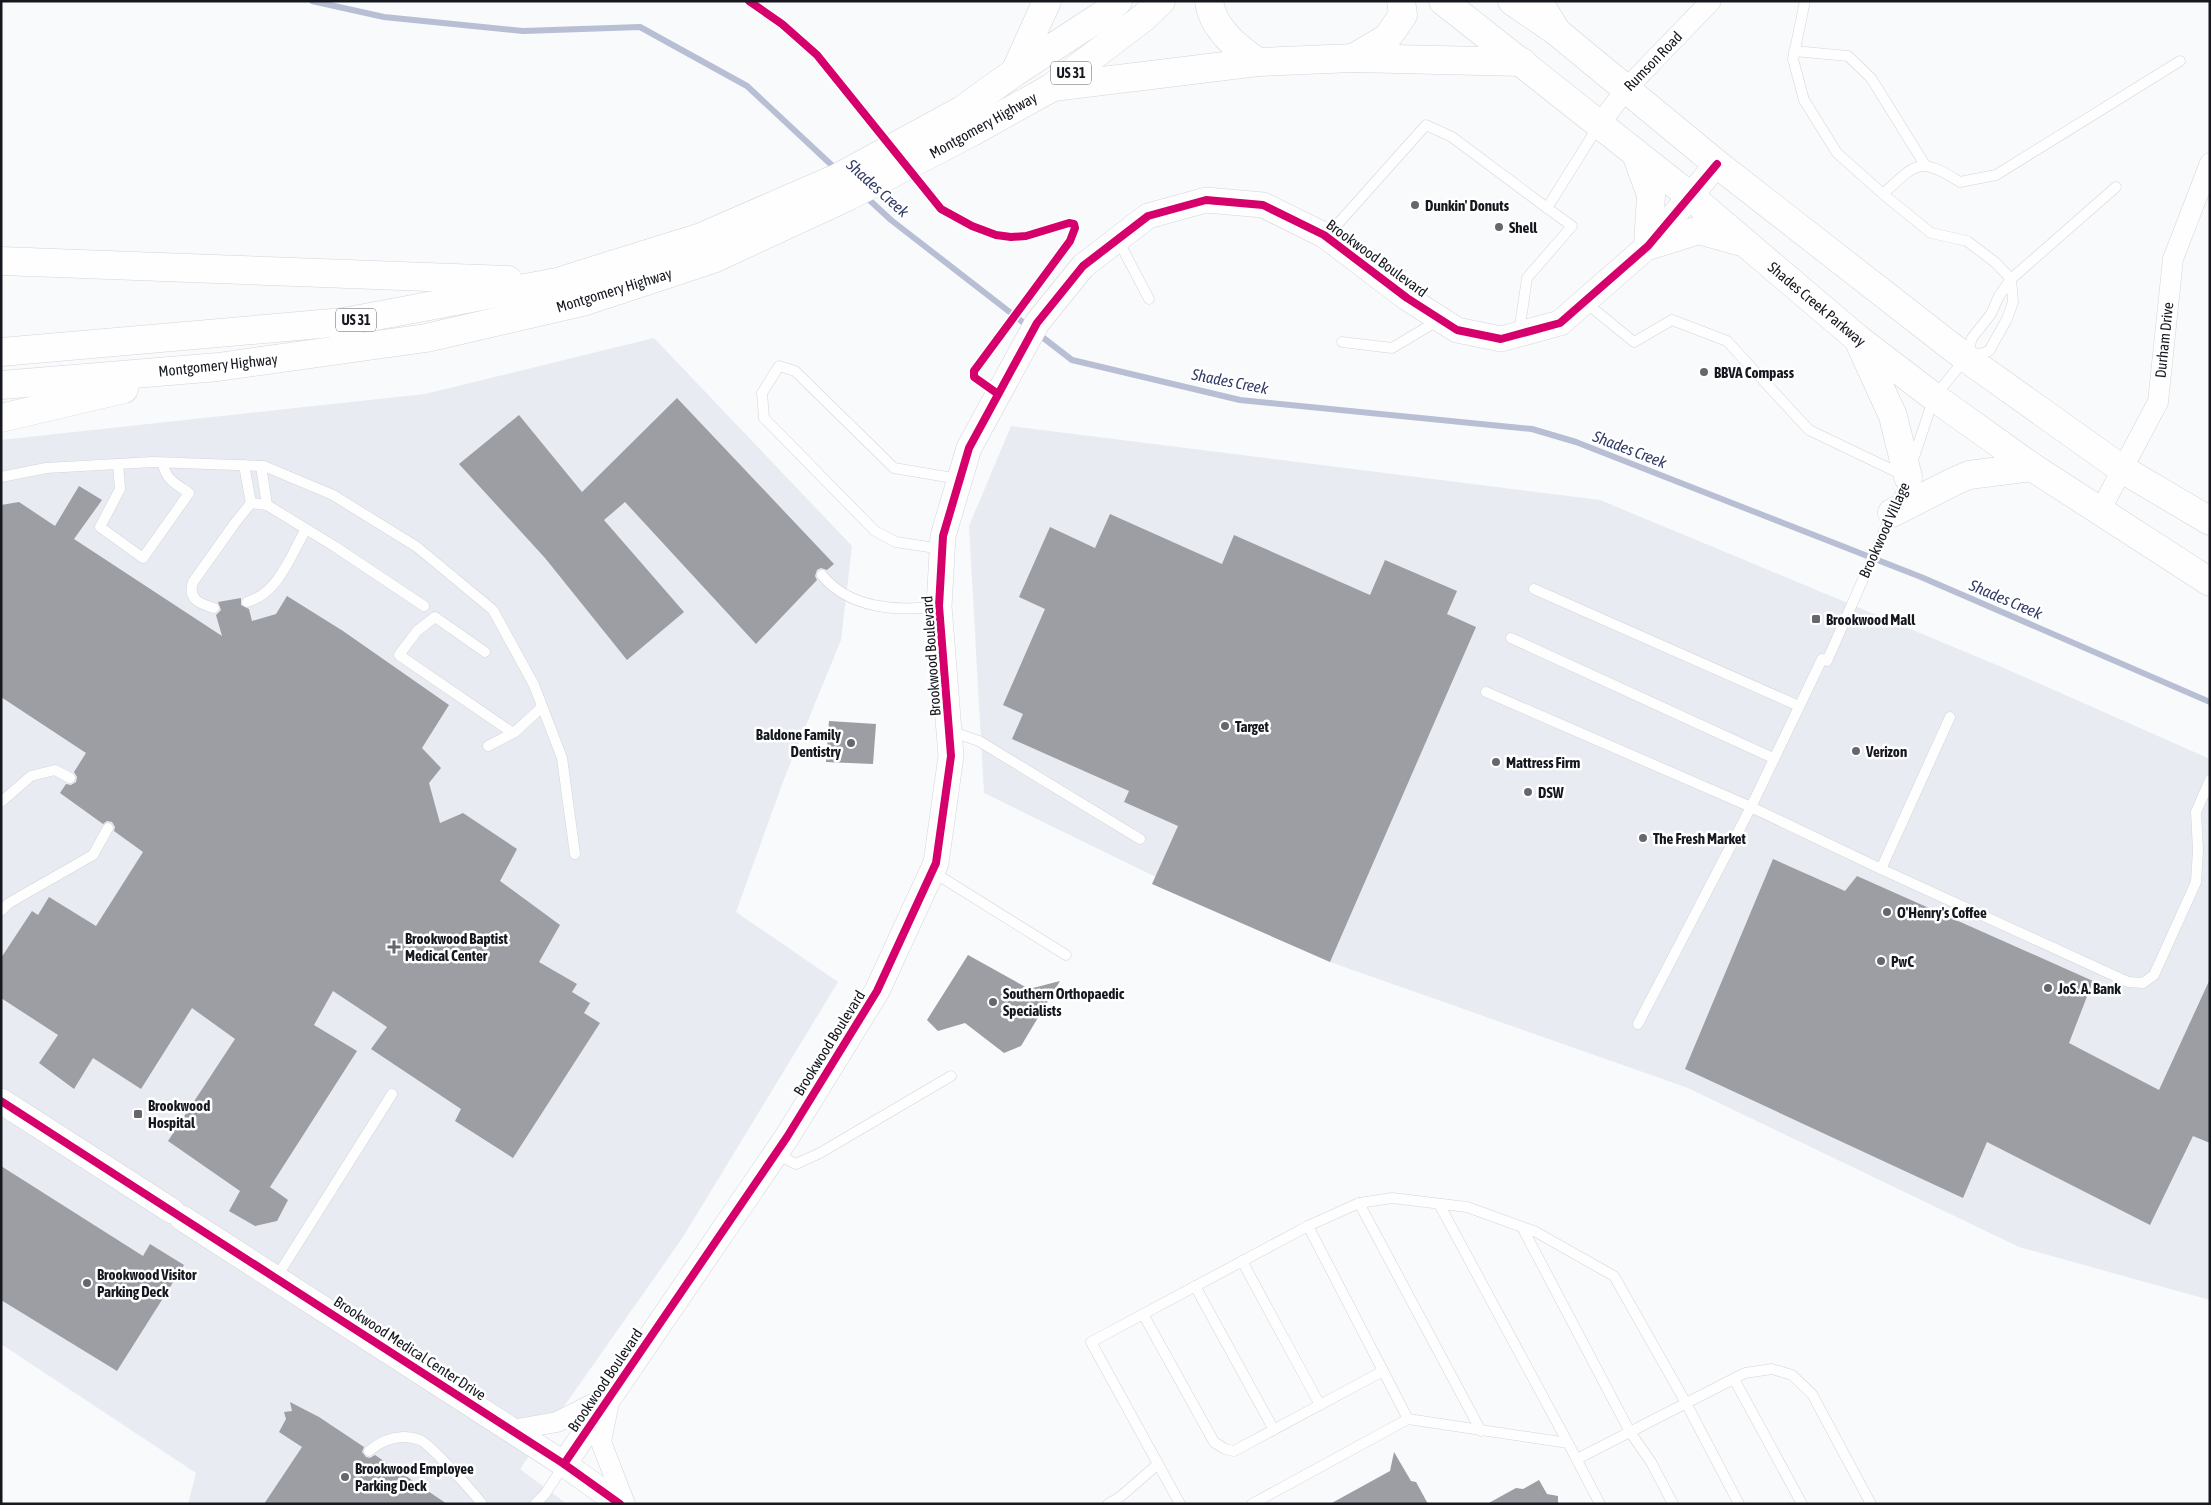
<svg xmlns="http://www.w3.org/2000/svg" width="2211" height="1505" viewBox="0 0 2211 1505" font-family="'Asap Condensed',sans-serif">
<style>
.built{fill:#e8ebf2}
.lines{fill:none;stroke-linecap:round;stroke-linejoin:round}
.stream{stroke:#b8bed3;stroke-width:6}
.building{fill:#9c9ea4}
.service-casing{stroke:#d3d5da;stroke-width:11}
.minor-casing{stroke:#d3d5da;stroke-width:21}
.tertiary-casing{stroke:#d3d5da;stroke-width:26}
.secondary-casing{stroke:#d3d5da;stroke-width:29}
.primary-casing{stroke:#d3d5da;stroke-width:29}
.service{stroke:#fefeff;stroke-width:10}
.minor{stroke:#fefeff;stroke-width:20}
.tertiary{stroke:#fefeff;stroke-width:25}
.secondary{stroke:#fefeff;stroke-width:28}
.primary{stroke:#fefeff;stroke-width:28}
.cycleway-casing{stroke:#fff;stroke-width:11}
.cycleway{stroke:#d6006c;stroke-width:8}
.poi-dot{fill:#65676d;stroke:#fff;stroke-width:2}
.labels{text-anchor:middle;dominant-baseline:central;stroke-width:5;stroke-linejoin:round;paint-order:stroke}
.shield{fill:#fff;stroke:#5c5d63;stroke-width:1}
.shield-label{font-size:14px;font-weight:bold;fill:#161820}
.street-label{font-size:15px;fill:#161820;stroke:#fff}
.poi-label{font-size:15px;font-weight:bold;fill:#161820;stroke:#fff;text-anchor:start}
.water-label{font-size:16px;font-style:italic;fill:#333c67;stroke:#fff}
</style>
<rect width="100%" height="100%" fill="#f8fafc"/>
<g class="built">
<polygon points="654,338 852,546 841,640 784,779 736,912 838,982 683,1237 520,1469 567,1504 188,1504 196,1473 1,1344 1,440 425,394"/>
<polygon points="1011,426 1600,500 2004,668 2210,759 2210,1300 2019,1247 1688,1088 1330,962 984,793 969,526"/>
</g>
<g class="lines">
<g class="stream">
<polyline points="312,1 384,17 523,31 640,27 747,86 838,171"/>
<polyline points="865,196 891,220 1029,327"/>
<polyline points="1037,333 1072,360 1240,400 1532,429 1576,442 1921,577 2210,702"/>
</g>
</g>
<g class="building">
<polygon points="677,398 834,564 827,570 821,568 817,570 815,576 817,580 756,644 625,502 604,520 684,612 627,660 545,558 459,464 519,415 582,492"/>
<polygon points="79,486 102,500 74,539 222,636 216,615 221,610 218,602 241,598 241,605 249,609 252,621 276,614 287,596 343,631 449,705 422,748 441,768 429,783 440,823 463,813 517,849 500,881 560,925 539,962 577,984 572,992 590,1003 584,1013 600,1023 513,1158 455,1121 461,1109 371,1049 387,1027 333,991 314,1025 357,1051 270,1187 288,1200 277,1221 255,1226 229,1211 240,1191 168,1141 235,1039 192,1008 141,1089 93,1058 74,1089 39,1063 58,1035 1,998 1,958 32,911 38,915 49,897 96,926 143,852 114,831 115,827 112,822 107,821 103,824 60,793 66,784 71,785 76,782 77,777 74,772 86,753 1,697 1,505 19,502 55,526"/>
<polygon points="1110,514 1222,564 1234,535 1370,595 1385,560 1457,591 1447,614 1476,627 1330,962 1152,884 1178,826 1124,802 1129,791 1012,739 1023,714 1003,705 1045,609 1019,597 1050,527 1095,548"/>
<polygon points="829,721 876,724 873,764 826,762"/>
<polygon points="1773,859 1845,891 1857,876 2093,981 2069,1043 2159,1090 2210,979 2210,1143 2193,1136 2150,1225 1987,1142 1963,1198 1685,1069"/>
<polygon points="968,955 1029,989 1060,981 1021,1046 1004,1053 965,1023 938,1031 927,1020"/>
<polygon points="1,1166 143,1256 150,1244 184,1265 117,1371 1,1300"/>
<polygon points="290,1402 319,1417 364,1447 362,1452 366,1457 370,1458 375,1455 447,1504 264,1504 302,1447 279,1432 286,1419 284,1412 292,1411"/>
<polygon points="1394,1452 1411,1481 1416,1482 1428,1504 1330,1504 1390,1471"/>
<polygon points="1539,1480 1547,1494 1558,1496 1558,1504 1487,1504 1516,1488 1523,1489"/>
</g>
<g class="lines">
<defs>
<g id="service">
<polyline points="1805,1 1793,59 1804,100 1837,153 1883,194 1931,233 1967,241 1996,263 2011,279 2013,302 2007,319 1989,351 1969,357"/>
<polyline points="1794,51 1848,56 1871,78 1925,165"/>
<path d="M1883,194C1917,163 1918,156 1960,182L1996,175L2180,61"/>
<polyline points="1327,236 1426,125 1452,137 1547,208 1599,125"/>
<polyline points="1118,240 1149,299"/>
<polyline points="1585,302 1634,342 1672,320 1727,341 1809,430 1903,475"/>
<polyline points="1519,333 1527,278 1572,226 1547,208"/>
<polyline points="1342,342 1392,348 1439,320"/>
<polyline points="1912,463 1934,397 1966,358 1972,338 1991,314 1999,296 2011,279 2116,187"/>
<path d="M118,464L120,489L100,527L143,558L189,493C176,484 165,479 163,463"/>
<polyline points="244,465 251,503"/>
<polyline points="261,466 267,505"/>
<polyline points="1,477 46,468 153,462 264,466 333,495 417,547 493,610 534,685 562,758 575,854"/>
<polyline points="251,503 267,505 334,546 424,606"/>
<polyline points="942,549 896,542 875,531 764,418 762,393 779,366 795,371 894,468 959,479"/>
<path d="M822,575C849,609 899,612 938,606"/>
<polyline points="1534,589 1799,706"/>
<path d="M247,602C278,594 291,555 306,529"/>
<path d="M214,608C200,604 187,599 193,582L235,523L251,503"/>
<polyline points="1511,638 1773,758"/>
<polyline points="485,652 435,617 417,631 399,655 513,733"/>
<polyline points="1822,659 1751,807 1881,869 1950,717"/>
<polyline points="1827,661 1908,477"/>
<polyline points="1486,692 1751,807 1638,1024"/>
<polyline points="950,731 979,741 1140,839"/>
<polyline points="488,746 515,732 542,707"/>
<polyline points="1,802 31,776 55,770 70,778"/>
<polyline points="1881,869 2128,982 2143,983 2154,975 2196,882 2198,850 2196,812 2210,780"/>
<polyline points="933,872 1066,955"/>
<polyline points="1,911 9,903 93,855 108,828"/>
<polyline points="776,1154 796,1164 820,1153 951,1076"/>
<polyline points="1359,1203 1481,1431"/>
<polyline points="1439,1204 1568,1443"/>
<polyline points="1308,1226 1408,1419"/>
<polyline points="1522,1227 1630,1432 1651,1462 1673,1504"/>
<polyline points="1242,1261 1320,1405"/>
<polyline points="276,1278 392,1094"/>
<polyline points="1195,1286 1274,1430"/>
<polyline points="1143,1314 1214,1442 1225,1449 1234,1451 1383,1371"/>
<polyline points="1734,1379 1802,1504"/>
<path d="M369,1451C383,1439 402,1433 420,1440C431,1445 473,1492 482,1504"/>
<polyline points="1577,1459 1745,1373 1772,1369 1792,1375 1812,1394 1871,1504"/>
<polyline points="535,1504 545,1494 564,1465"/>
<polyline points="1108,1504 1120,1497 1158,1464"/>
<polyline points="1180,1504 1091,1342 1308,1226 1359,1203 1392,1198 1467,1207 1536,1232 1614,1276 1686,1403 1739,1504"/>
<polyline points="1252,1504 1408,1419 1568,1443 1600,1504"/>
</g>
<g id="minor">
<polyline points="1599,125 1626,89 1711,1"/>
<polyline points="2100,511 2158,402 2173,259 2210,163"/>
<polyline points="609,1402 601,1442 625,1504"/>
<polyline points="512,1430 557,1422 611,1395"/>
</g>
<g id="tertiary">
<polyline points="1,1101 172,1211"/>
<polyline points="182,1218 564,1464 620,1504"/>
<polyline points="564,1464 787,1137 877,991 936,863 951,756 939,606 943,536 969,448 1037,323 1083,266 1148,216 1206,200 1263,205 1324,235 1407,298 1457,330 1501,339 1560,323 1648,246 1717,164"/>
</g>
<g id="secondary">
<polyline points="1443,1 1690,196 1857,338 1934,397 2032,467 2210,582"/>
<polyline points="1512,1 1557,32 1717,164 1966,358 2122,469 2210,521"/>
<polyline points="1636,154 1651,195 1648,246 1699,230 1738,241"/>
<polyline points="1860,344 1893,416 1908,477"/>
<polyline points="1892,513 1955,481 1969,475 2032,467"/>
</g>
<g id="primary">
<path d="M1209,1C1212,28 1237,48 1258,62"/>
<polyline points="1538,1 1557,32"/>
<polyline points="1353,58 1387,38 1403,15 1401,1"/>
<polyline points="1015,72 1047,1"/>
<polyline points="1053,87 1258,62 1353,58 1522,62"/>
<polyline points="1,261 508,280"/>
<polyline points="1,352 344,322 557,282 701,237 837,178 962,110 1015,72 1104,14 1118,1"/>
<polyline points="1,385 218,367 426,338 586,301 713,259 849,196 972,132 1051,88 1143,18 1161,1"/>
<polyline points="1,418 124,389"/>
</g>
</defs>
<use href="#service" class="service-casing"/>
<use href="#minor" class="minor-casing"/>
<use href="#tertiary" class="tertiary-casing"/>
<use href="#secondary" class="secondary-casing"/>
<use href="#primary" class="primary-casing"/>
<use href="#service" class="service"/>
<use href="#minor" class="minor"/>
<use href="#tertiary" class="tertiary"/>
<use href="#secondary" class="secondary"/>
<use href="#primary" class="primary"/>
<defs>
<g id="cycleway">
<polyline points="749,1 782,24 817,55 941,209 972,226 996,235 1011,237 1026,236 1069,223 1074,224 1075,228 1070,241 974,371 974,377 998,394"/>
<polyline points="1,1101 564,1464 620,1504"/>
<polyline points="564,1464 787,1137 877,991 936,863 951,756 939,606 943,536 969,448 1037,323 1083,266 1148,216 1206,200 1263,205 1324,235 1407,298 1457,330 1501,339 1560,323 1648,246 1717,164"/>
</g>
</defs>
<use href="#cycleway" class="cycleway-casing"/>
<use href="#cycleway" class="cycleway"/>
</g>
<g class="poi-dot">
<circle cx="1415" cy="205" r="5"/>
<circle cx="1499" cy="227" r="5"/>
<circle cx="1704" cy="372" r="5"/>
<rect x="1811" y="614" width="10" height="10" rx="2.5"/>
<circle cx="1225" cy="726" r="5"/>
<circle cx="851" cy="743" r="5"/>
<circle cx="1856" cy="751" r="5"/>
<circle cx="1496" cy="762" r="5"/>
<circle cx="1528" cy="792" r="5"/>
<circle cx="1643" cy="838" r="5"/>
<circle cx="1887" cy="912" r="5"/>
<path d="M391.5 939.5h5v5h5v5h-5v5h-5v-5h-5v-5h5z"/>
<circle cx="1881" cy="961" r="5"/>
<circle cx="2048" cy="988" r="5"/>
<circle cx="993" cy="1002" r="5"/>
<rect x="133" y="1109" width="10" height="10" rx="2.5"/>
<circle cx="87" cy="1283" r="5"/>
<circle cx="345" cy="1477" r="5"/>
</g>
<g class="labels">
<g class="shield">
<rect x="1051" y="61.5" width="40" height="23" rx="4"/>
<rect x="336" y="308.5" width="40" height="23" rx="4"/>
</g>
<g class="shield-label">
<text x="1071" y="73">US 31</text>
<text x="356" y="320">US 31</text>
</g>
<g class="street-label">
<text transform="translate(1653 61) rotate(-46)">Rumson Road</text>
<text transform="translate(983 125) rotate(-29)">Montgomery Highway</text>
<text transform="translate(1377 258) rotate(36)">Brookwood Boulevard</text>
<text transform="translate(614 290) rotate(-17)">Montgomery Highway</text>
<text transform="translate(1817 304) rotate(40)">Shades Creek Parkway</text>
<text transform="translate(2164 340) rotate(-84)">Durham Drive</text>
<text transform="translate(218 365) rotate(-6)">Montgomery Highway</text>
<text transform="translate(1884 530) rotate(-66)">Brookwood Village</text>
<text transform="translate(931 656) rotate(-94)">Brookwood Boulevard</text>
<text transform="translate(829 1043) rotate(-58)">Brookwood Boulevard</text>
<text transform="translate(410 1348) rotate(33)">Brookwood Medical Center Drive</text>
<text transform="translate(605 1380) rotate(-56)">Brookwood Boulevard</text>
</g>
<g class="poi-label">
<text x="1425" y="205">Dunkin' Donuts</text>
<text x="1509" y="227">Shell</text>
<text x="1714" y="372">BBVA Compass</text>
<text x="1826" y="619">Brookwood Mall</text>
<text x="1235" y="726">Target</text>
<text x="841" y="734" text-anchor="end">Baldone Family<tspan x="841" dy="17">Dentistry</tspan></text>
<text x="1866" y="751">Verizon</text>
<text x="1506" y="762">Mattress Firm</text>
<text x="1538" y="792">DSW</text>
<text x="1653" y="838">The Fresh Market</text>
<text x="1897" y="912">O'Henry's Coffee</text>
<text x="405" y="938">Brookwood Baptist<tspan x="405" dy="17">Medical Center</tspan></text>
<text x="1891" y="961">PwC</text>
<text x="2058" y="988">JoS. A. Bank</text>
<text x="1003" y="993">Southern Orthopaedic<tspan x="1003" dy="17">Specialists</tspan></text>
<text x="148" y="1105">Brookwood<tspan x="148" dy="17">Hospital</tspan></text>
<text x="97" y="1274">Brookwood Visitor<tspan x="97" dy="17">Parking Deck</tspan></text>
<text x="355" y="1468">Brookwood Employee<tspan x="355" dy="17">Parking Deck</tspan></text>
</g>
<g class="water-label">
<text transform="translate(878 188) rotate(42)">Shades Creek</text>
<text transform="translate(1230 381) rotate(11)">Shades Creek</text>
<text transform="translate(1630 449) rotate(21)">Shades Creek</text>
<text transform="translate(2006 599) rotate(23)">Shades Creek</text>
</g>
</g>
<rect width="2211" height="1505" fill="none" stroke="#161820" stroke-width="5"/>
</svg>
